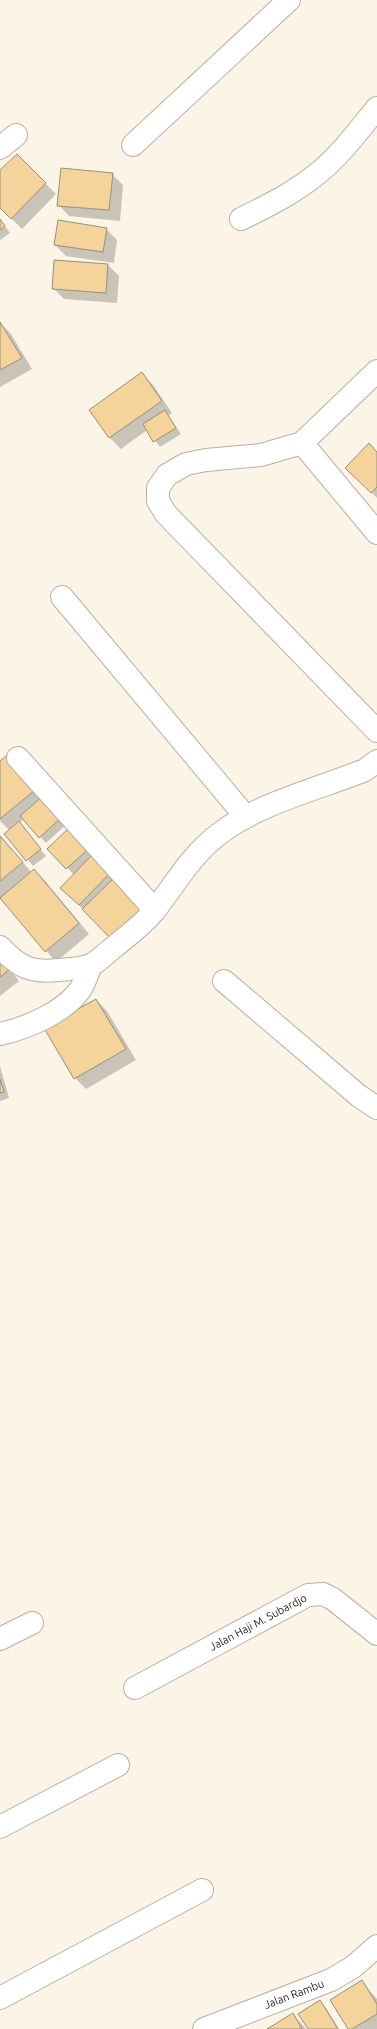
<svg xmlns="http://www.w3.org/2000/svg" width="377" height="2029" viewBox="0 0 377 2029" font-family="Ubuntu,sans-serif">
<style>
.shadow{fill:#0003}
.building{fill:#f4d49a;stroke:#968f83}
.lines{fill:none;stroke-linecap:round;stroke-linejoin:round}
.minor-casing{stroke:#b8b0a4;stroke-width:24}
.minor{stroke:#fff;stroke-width:22}
.labels{text-anchor:middle;dominant-baseline:central;stroke-width:3.5;stroke-linejoin:round;paint-order:stroke}
.street-label{font-size:11px;fill:#25221e;stroke:#fff}
</style>
<rect width="100%" height="100%" fill="#fcf4e7"/>
<g class="shadow">
<polygon points="17,155 56,194 22,229 0,207 0,172"/>
<polygon points="112,174 123,185 120,221 69,216 59,205"/>
<polygon points="0,219 10,233 0,240"/>
<polygon points="106,229 117,240 114,263 66,256 55,245"/>
<polygon points="108,265 119,276 117,303 64,299 53,288"/>
<polygon points="0,323 11,334 32,369 0,387"/>
<polygon points="142,374 153,385 172,413 168,415 181,434 160,447 147,430 121,449 110,438 90,410"/>
<polygon points="377,453 377,498 347,468"/>
<polygon points="7,757 68,823 46,843 24,819 19,823 46,856 33,866 6,834 9,830 0,821 0,762"/>
<polygon points="72,826 154,918 122,949 73,899 74,875 49,849"/>
<polygon points="0,835 31,872 34,870 45,881 89,934 56,962 2,899 0,899"/>
<polygon points="0,956 19,981 0,996"/>
<polygon points="96,1000 107,1011 136,1060 86,1089 75,1078"/>
<polygon points="0,1066 9,1098 0,1101"/>
<polygon points="362,1982 377,1999 377,2029 349,2029"/>
<polygon points="320,2002 326,2008 339,2029 309,2029"/>
<polygon points="293,2014 306,2029 268,2029"/>
</g>
<g class="building">
<polygon points="17,154 46,183 11,219 0,208 0,170"/>
<polygon points="61,168 113,173 109,210 57,206"/>
<polygon points="0,219 5,226 0,230"/>
<polygon points="58,220 107,228 103,252 54,245"/>
<polygon points="54,260 108,264 106,293 52,289"/>
<polygon points="0,322 22,358 0,370"/>
<polygon points="142,372 162,401 109,438 89,410"/>
<polygon points="165,410 176,428 153,442 143,424"/>
<polygon points="369,443 377,452 377,487 371,493 345,468"/>
<polygon points="7,755 35,790 0,819 0,761"/>
<polygon points="44,795 63,816 39,838 20,816"/>
<polygon points="19,821 41,849 26,861 4,834"/>
<polygon points="72,825 92,846 66,869 47,849"/>
<polygon points="0,836 23,862 0,881"/>
<polygon points="94,853 112,871 79,905 60,888"/>
<polygon points="34,869 79,923 45,952 0,898"/>
<polygon points="115,877 143,907 110,938 82,909"/>
<polygon points="0,958 9,970 0,977"/>
<polygon points="96,999 126,1049 74,1079 44,1028"/>
<polygon points="0,1079 4,1092 0,1093"/>
<polygon points="362,1980 377,2004 377,2014 352,2029 348,2029 330,2000"/>
<polygon points="320,2000 338,2029 308,2029 298,2014"/>
<polygon points="293,2013 302,2029 267,2029"/>
</g>
<g class="lines">
<defs>
<g id="minor">
<polyline points="133,145 289,0"/>
<polyline points="0,148 16,135"/>
<path d="M241,219C267,206 294,193 317,174C340,156 358,131 377,108"/>
<polyline points="377,371 302,443 261,455 206,460 186,464 167,475 158,488 158,501 166,514 377,731"/>
<polyline points="302,443 377,533"/>
<polyline points="62,597 246,817"/>
<polyline points="18,758 155,910"/>
<path d="M0,947C19,967 31,973 58,970C68,969 82,969 91,965C99,961 106,953 113,948C127,936 143,925 155,910C176,883 191,855 219,834C259,803 318,789 365,770L377,761"/>
<polyline points="224,981 359,1096 377,1108"/>
<path d="M0,1034C27,1028 63,1013 80,990C85,983 88,972 91,965"/>
<polyline points="0,1639 32,1623"/>
<polyline points="135,1688 308,1595 323,1594 333,1599 377,1634"/>
<polyline points="0,1827 118,1765"/>
<polyline points="0,1998 202,1890"/>
<polyline points="204,2029 331,1980 353,1967 377,1946"/>
</g>
</defs>
<use href="#minor" class="minor-casing"/>
<use href="#minor" class="minor"/>
</g>
<g class="labels">
<g class="street-label">
<text transform="translate(258 1622) rotate(-28)">Jalan Haji M. Subardjo</text>
<text transform="translate(294 1994) rotate(-21)">Jalan Rambu</text>
</g>
</g>
</svg>
